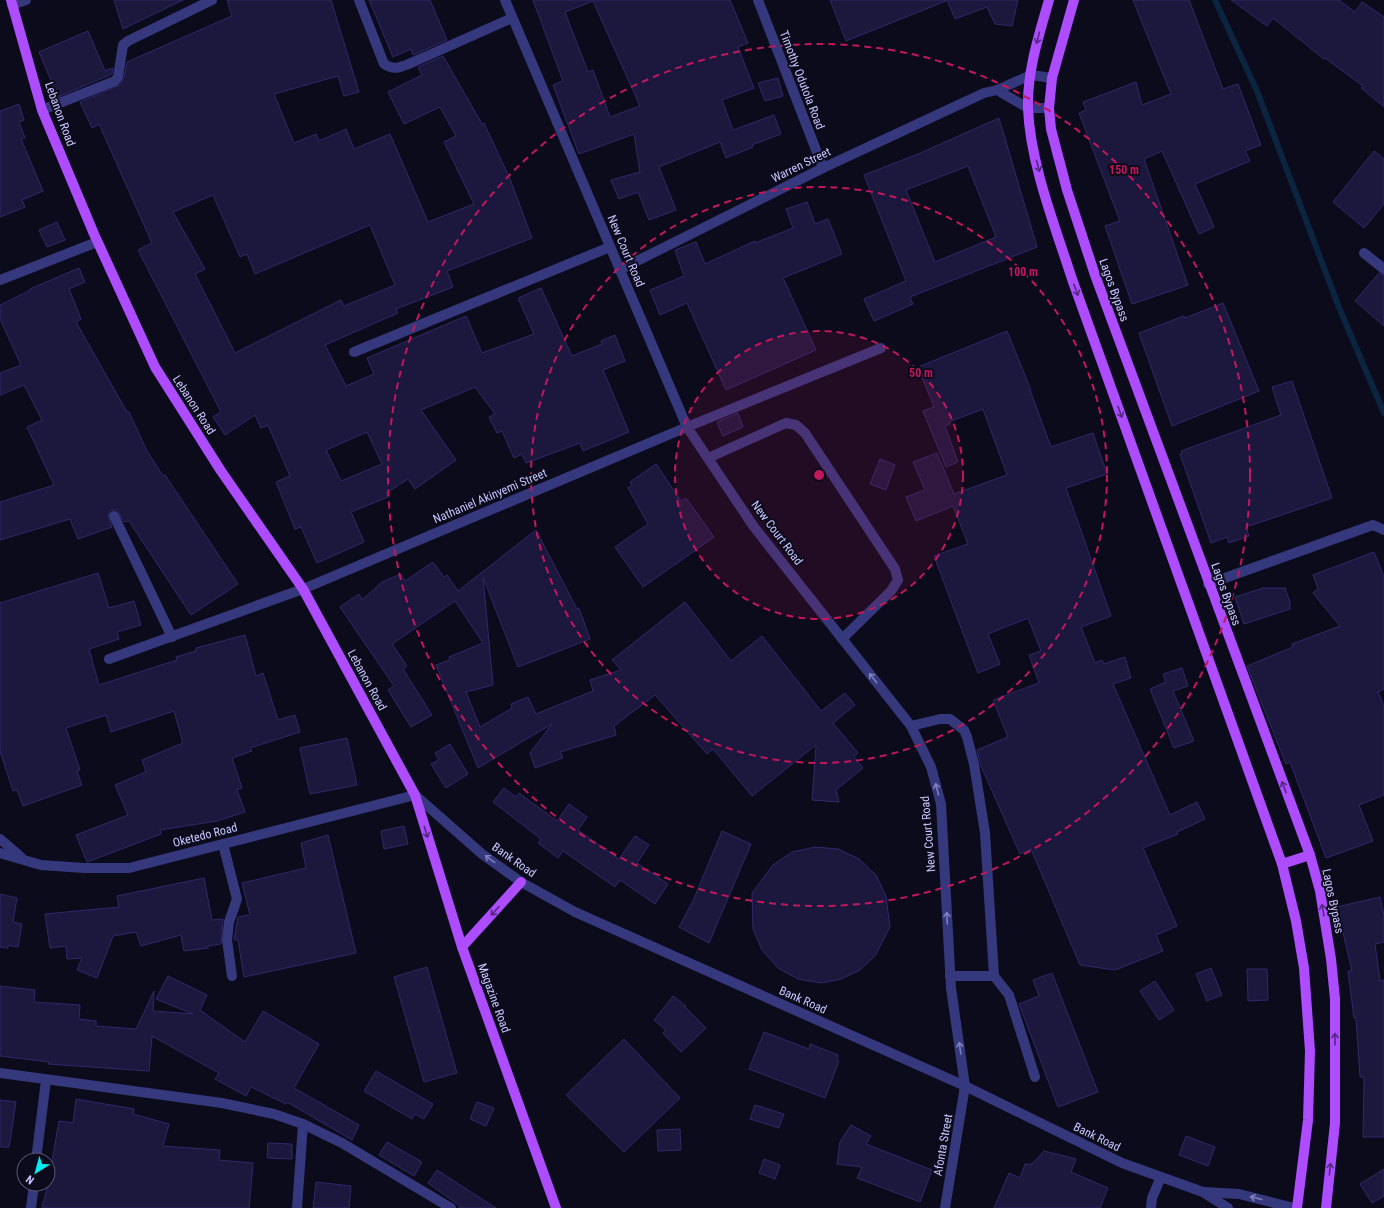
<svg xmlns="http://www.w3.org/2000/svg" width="1384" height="1208" viewBox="0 0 1384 1208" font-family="'Roboto Condensed',sans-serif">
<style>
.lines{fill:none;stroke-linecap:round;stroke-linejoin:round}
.stream{stroke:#0b2440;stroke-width:6}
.building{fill:#1b173d;stroke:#30286a;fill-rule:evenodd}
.minor{stroke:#35387c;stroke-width:10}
.major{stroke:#ad4dff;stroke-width:10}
.oneway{stroke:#542982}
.oneway2{stroke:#7e7fbe}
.ring{fill:none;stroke:#c2185b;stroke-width:2;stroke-dasharray:7 5}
.labels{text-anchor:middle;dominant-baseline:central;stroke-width:4;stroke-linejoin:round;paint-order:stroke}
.street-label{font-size:12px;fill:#c8c6ff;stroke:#0c0b1c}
.centre{fill:#c2185b;stroke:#0c0b1c;stroke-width:2}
.ring-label{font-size:12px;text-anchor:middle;font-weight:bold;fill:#c2185b;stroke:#0c0b1c;stroke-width:4;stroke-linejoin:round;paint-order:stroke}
</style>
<rect width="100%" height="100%" fill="#0c0b1c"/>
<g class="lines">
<polyline class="stream" points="1215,0 1257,91 1340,310 1384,413"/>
</g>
<g class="building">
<polygon points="114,0 183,0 123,29"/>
<path d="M227,0H331L359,92L344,96L338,76L274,94L294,143L316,134L319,141L346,129L354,149L390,134L428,222L474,204L444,142L456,136L440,107L404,124L388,92L422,75L418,67L443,56L482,124L484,123L510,179L532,238L447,271L453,287L396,309L398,313L325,345L346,386L374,374L367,358L466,316L482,353L534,334L518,298L541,288L572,356L602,344L601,341L615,335L625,361L603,370L629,432L583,451L580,443L526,463L522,454L514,458L502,431L497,433L489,417L495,414L475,387L421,410L456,460L415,489L408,479L386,493L388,497L351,512L364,542L317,563L301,527L295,529L276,482L290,476L268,425L261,428L255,415L225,435L213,417L221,412L138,250L152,243L99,124L92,128L80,102L120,85L124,78L127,62L232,16ZM213,195L240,257L247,254L255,274L370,225L395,285L344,306L341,300L235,353L195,274L205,269L173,212ZM367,432L382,464L341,481L326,450Z"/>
<polygon points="369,0 430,0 447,40 413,55 411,49 393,57"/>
<path d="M533,0H730L748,43L738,47L754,88L722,100L733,130L774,115L781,134L752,145L753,147L726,158L720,142L659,167L676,210L649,220L638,192L619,199L611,180L640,172L634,134L579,154L553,85L563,81ZM593,1L640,106L610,117L593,70L588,72L565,12Z"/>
<polygon points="830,0 946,0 946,1 846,41"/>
<polygon points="947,0 1018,0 1012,26 995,24 987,7 955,19"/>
<polygon points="1133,0 1189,0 1223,89 1238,84 1261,145 1245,151 1250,161 1195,184 1214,227 1199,234 1162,151 1144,159 1188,285 1132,304 1105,226 1120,221 1079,113 1086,110 1083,102 1136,82 1142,105 1171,94"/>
<polygon points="1231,0 1339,0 1355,12 1362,2 1384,17 1384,107 1361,88 1363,86 1325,58 1324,59 1273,18 1267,26"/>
<polygon points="88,31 105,71 113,68 112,74 58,97 39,52"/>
<polygon points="778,78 783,96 765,101 758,83"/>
<polygon points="19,104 24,120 19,122 25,138 21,139 43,191 22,200 25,207 0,217 0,111"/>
<path d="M999,118L1037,247L910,297L913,304L874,321L864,299L906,281L864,175L918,154ZM968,166L996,237L935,262L906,190Z"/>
<polygon points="1374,151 1384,159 1384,204 1364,228 1333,202"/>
<polygon points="807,202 815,224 828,219 842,254 783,278 816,350 726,390 687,303 660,315 650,290 684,276 675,250 696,242 705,264 755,241 755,243 793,228 786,209"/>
<polygon points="57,222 65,240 47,247 39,230"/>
<polygon points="79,268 85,282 69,289 81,319 76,322 127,412 129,412 147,451 163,476 165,475 238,584 191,615 129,521 124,522 117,510 111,510 108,515 112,527 78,539 70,519 0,540 0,502 54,485 27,427 42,420 24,385 0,395 0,373 21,365 0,319 0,305 31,290 30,289"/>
<polygon points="1379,273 1384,275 1384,326 1355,301"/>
<polygon points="1223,303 1259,391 1172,426 1139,333 1184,316 1185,318"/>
<polygon points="1007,331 1031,390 1030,390 1051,447 1093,433 1107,474 1066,488 1111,616 1081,627 1095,663 1102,660 1104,664 1125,657 1131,678 1113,684 1170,815 1197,802 1205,819 1177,832 1178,834 1143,848 1177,926 1156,935 1163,951 1115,970 1080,965 1031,849 1020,854 981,766 977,750 1008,737 993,700 1039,683 1029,655 1041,651 1028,618 988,634 1000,664 978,673 934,556 968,544 953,506 916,521 906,497 925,490 913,462 937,453 954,494 1007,475 983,409 949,422 950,424 945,426 958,462 946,467 923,411 934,407 918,367"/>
<polygon points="1292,381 1332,498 1246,527 1249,536 1229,543 1227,537 1211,543 1180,454 1182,453 1181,451 1281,415 1272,387"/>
<polygon points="738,413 743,427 723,436 717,422"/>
<polygon points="880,459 895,465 886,490 870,484"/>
<polygon points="656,464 681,501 686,498 714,537 643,587 615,547 648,524 628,488 632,485 630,482"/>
<polygon points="536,530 577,609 579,608 590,639 518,667 483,577 493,685 466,692 480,727 512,708 511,704 528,697 536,714 593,691 590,680 621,670 612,660 685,602 731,661 762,636 821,711 845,693 855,705 833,723 858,753 854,757 863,768 836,790 839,802 812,800 816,745 752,796 713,749 707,754 655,695 614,726 616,735 560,752 563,758 535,768 530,753 552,724 478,768 436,665 450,660 449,657 483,643 455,601 392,644 407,666 403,669 432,715 411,727 388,690 394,686 340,607 359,594 362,600 382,582 401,574 405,581 433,562 444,577 447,575 458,591"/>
<polygon points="1374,552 1384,577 1384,689 1378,692 1384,706 1384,795 1359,805 1373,841 1326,858 1290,762 1286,764 1247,666 1293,647 1292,644 1340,626 1313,593 1318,588 1313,575"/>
<polygon points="98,573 109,608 134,601 141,625 117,632 119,639 89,649 99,685 177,660 176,657 196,651 196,648 245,635 256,676 263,673 278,720 295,715 300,732 250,748 252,751 232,758 242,788 237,790 245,812 217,821 160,830 161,834 87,862 76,835 128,815 115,785 146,772 142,760 183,743 174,711 111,732 106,715 66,728 80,770 77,771 82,785 23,806 17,790 13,791 0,751 0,603"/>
<polygon points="1263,588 1285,588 1290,602 1290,609 1244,624 1235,597"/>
<polygon points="1182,668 1188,686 1173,691 1194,741 1174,748 1150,689 1166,682 1163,674"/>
<polygon points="347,738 357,785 310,794 300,748"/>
<polygon points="450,744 468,774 446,788 431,764 439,760 435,753"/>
<polygon points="504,788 516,797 519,793 557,821 569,804 587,817 578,830 619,859 635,836 649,845 637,863 668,884 655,904 620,880 615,887 563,851 558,858 538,843 541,839 493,802"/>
<polygon points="404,826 408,844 384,849 381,831"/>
<polygon points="722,831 751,844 709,943 679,927 693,901"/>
<polygon points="328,835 356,953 244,977 238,940 234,940 238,917 250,915 242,883 306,868 301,843"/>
<polygon points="815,847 838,849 859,859 876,875 886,896 890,927 875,956 860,970 841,979 821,983 798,979 778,968 762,950 753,929 752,893 773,865 792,852"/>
<polygon points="204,878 212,920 223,919 221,944 208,946 208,948 184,951 181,935 141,946 136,932 113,936 97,978 77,970 82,958 67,959 66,946 50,948 45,914 119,907 117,896"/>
<polygon points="0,894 17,898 13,922 22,924 18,947 8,945 8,948 0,947"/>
<polygon points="1380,897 1384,915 1384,942 1375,944 1380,981 1384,980 1384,1137 1363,1137 1364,1077 1360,1077 1356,1018 1354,1018 1348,971 1352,971 1337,907"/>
<polygon points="427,967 457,1073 424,1082 394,977"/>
<polygon points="1211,968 1222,995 1207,1001 1196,974"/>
<polygon points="1247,969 1267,969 1268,1000 1248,1001"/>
<polygon points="1052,973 1098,1092 1058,1107 1019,1004 1039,996 1033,980"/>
<polygon points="168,976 207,995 200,1010 245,1042 263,1011 319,1044 294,1088 359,1125 352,1140 287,1102 286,1104 251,1087 246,1096 215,1079 219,1073 152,1036 149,1071 48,1064 49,1062 0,1056 0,986 35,990 34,1002 80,1005 79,1019 96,1021 96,1026 136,1029 154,991 153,1011 193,1014 156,999"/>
<polygon points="1155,981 1174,1010 1159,1020 1140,991"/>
<polygon points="673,996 686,1006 685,1007 706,1028 681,1052 663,1033 666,1030 654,1020"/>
<polygon points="764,1032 809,1049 810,1044 838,1055 837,1060 839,1061 825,1098 749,1069"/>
<polygon points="624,1039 680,1098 624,1152 566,1095"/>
<polygon points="376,1071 433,1104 424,1119 415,1114 412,1119 364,1091"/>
<polygon points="76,1099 134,1109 133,1114 169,1124 163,1146 220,1150 219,1160 253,1163 249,1208 42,1208 48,1184 59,1121 73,1123"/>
<polygon points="0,1100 16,1102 9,1147 0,1147"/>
<polygon points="477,1102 494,1108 486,1126 470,1119"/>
<polygon points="755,1105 784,1114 779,1128 750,1119"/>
<polygon points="851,1125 871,1136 866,1144 932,1170 920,1202 857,1178 862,1167 837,1164 840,1142"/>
<polygon points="680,1129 681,1150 658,1151 657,1130"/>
<polygon points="1186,1136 1215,1147 1208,1166 1179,1155"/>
<polygon points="387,1142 422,1162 414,1176 379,1155"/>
<polygon points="268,1143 292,1144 292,1159 267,1158"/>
<polygon points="1044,1151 1076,1159 1071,1172 1108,1188 1100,1208 994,1208 1009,1173 1020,1178 1025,1164 1032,1164"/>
<polygon points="764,1159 780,1165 775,1179 759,1173"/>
<polygon points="1384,1169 1384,1196 1372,1203 1360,1184"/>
<polygon points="437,1170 460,1185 496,1208 459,1208 460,1206 428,1183"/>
<polygon points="316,1182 351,1186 349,1208 313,1208"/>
</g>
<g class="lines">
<g class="minor">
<path d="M359,0L384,64C394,71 401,67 411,63L512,18"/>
<polyline points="505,0 687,427 754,527 911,726 931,767 941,804 951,988 965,1086 945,1208"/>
<polyline points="758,0 823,168"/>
<polyline points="12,5 26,0"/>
<polyline points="997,90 1028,108 1049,108"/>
<polyline points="42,110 115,81 118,77 123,45 128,41 212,0"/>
<polyline points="1364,253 1384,269"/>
<polyline points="619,270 823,168 984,93 997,90 1031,75 1052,78"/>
<polyline points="0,280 97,242"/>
<polyline points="354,352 610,247"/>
<polyline points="708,458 786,423 796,425 805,433 895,569 898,580 891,591 842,639"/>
<polyline points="114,516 172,637"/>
<polyline points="1208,584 1373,525 1384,530"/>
<polyline points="109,659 303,589 687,427 881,348"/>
<polyline points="911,726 940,719 950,719 964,730 967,737 974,764 985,833 994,976"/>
<polyline points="0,839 21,857"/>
<polyline points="223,844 237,899 229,922 227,940 232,976"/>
<polyline points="0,853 41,865 84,868 129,868 415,795 482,854 521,882 575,912 965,1086 1122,1163 1203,1192 1228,1208"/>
<polyline points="950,976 994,976 1009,995 1035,1077"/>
<polyline points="0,1073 222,1103 274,1114 303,1124 342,1143 451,1208"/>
<polyline points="36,1160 46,1080"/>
<polyline points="1204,1192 1239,1194 1294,1208"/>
<polyline points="31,1208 34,1184"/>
<polyline points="297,1208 303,1124"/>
<polyline points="1151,1208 1152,1198 1161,1177"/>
</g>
<g class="major">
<polyline points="11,0 42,110 94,234 155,367 221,471 303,589 415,795 462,947 556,1208"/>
<path d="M1049,0C1039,35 1027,71 1028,108C1030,163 1055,226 1072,279L1282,864L1296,921L1304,968L1310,1051L1308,1120L1297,1208"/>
<polyline points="1074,0 1052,78 1049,108 1051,129 1067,190 1095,275 1310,855 1320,891 1331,959 1335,999 1335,1123 1326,1208"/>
<polyline points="1282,864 1310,855"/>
<polyline points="462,947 521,882"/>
</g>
</g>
<defs><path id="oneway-shaft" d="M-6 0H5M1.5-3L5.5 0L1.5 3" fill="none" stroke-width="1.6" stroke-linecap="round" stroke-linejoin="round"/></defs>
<g class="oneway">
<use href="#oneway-shaft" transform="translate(1038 38) rotate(104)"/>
<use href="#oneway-shaft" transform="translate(1038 166) rotate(75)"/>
<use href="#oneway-shaft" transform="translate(1076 290) rotate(70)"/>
<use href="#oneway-shaft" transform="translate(1120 412) rotate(70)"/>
<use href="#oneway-shaft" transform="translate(1284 787) rotate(-110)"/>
<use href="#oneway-shaft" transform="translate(426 832) rotate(73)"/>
<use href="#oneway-shaft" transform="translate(1323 910) rotate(-100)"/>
<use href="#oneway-shaft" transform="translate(495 911) rotate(132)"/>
<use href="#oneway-shaft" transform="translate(1335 1039) rotate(-90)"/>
<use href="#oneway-shaft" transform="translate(1330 1169) rotate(-84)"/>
</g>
<g class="oneway2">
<use href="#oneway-shaft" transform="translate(873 678) rotate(-128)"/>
<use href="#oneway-shaft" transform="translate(937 789) rotate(-105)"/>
<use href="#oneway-shaft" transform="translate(490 859) rotate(-144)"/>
<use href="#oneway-shaft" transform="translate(947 918) rotate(-93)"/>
<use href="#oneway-shaft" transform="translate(960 1048) rotate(-98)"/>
<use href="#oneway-shaft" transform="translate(1256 1198) rotate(-166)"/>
</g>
<circle cx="819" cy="475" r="144" fill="#c2185b" fill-opacity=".12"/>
<g class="ring">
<circle cx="819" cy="475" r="144"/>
<circle cx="819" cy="475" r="288"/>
<circle cx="819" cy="475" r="431"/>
</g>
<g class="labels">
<g class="street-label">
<text transform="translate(802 80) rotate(69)">Timothy Odutola Road</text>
<text transform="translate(60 114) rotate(70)">Lebanon Road</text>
<text transform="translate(801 165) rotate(-26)">Warren Street</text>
<text transform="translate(626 251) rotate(67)">New Court Road</text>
<text transform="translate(1114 290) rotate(70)">Lagos Bypass</text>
<text transform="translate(194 405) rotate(57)">Lebanon Road</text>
<text transform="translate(490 496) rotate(-23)">Nathaniel Akinyemi Street</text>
<text transform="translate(777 533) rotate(53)">New Court Road</text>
<text transform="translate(1226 594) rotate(70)">Lagos Bypass</text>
<text transform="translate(367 680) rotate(61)">Lebanon Road</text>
<text transform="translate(928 834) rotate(-95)">New Court Road</text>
<text transform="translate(205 835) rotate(-14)">Oketedo Road</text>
<text transform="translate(514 860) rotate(35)">Bank Road</text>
<text transform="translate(1333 901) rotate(78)">Lagos Bypass</text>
<text transform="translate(494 998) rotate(70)">Magazine Road</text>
<text transform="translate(803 1000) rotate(24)">Bank Road</text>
<text transform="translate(1097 1137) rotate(26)">Bank Road</text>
<text transform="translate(943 1145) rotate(-80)">Afonta Street</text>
</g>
</g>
<circle cx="819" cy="475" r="6" class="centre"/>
<g class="ring-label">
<text x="1124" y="174">150 m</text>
<text x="1023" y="276">100 m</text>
<text x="921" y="377">50 m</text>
</g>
<g transform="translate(36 1172) rotate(217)"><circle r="19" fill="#0c0b1c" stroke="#575677"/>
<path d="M0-3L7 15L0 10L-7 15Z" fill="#00eef1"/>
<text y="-6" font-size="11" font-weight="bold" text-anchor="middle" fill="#c8c6ff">N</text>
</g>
</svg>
